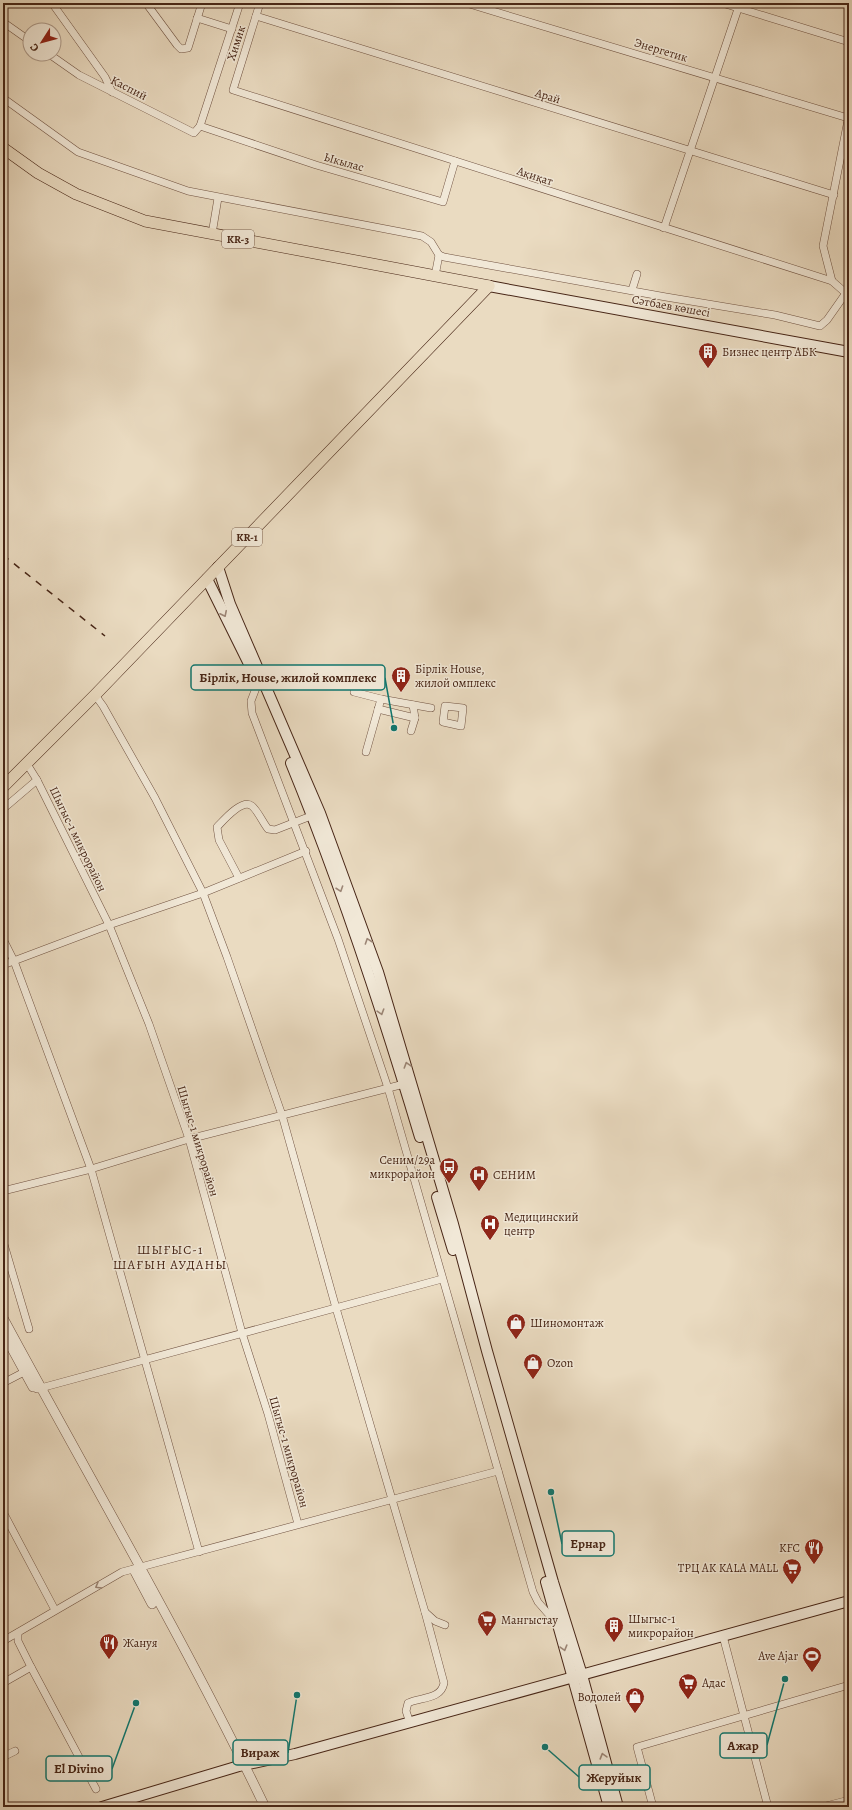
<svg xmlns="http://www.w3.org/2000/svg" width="852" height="1810" viewBox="0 0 852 1810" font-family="Alegreya,serif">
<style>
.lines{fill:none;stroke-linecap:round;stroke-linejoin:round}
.minor-casing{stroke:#705241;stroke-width:8}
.tertiary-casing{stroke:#705241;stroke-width:10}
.secondary-casing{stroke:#472516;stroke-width:12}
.primary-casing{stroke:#472516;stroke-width:12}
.minor{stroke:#f1e8d7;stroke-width:7}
.tertiary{stroke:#f1e8d7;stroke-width:9}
.secondary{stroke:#f1e8d7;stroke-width:10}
.primary{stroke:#eadbc1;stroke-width:11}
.rail{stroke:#472516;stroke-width:1.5;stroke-dasharray:7 7;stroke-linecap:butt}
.oneway{stroke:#9c8676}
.labels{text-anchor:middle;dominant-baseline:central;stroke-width:3;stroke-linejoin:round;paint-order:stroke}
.shield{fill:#f1e8d7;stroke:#7a6050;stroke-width:1}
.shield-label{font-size:11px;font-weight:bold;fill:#472516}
.street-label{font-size:12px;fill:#472516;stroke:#f1e8d7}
.poi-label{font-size:12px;fill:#472516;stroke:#f1e8d7;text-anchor:start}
.neighbourhood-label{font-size:13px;letter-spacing:1px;fill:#472516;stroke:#f1e8d7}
.leader{fill:none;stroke:#0f766e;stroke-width:1.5}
.callout-dot{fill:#0f766e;stroke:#f1e8d7;stroke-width:1.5}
.callout{fill:#f1e8d7;stroke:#0f766e;stroke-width:1.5}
.callout-label{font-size:13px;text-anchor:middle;font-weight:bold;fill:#472516}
</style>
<rect width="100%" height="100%" fill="#eadbc1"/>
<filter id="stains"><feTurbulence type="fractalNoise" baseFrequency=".005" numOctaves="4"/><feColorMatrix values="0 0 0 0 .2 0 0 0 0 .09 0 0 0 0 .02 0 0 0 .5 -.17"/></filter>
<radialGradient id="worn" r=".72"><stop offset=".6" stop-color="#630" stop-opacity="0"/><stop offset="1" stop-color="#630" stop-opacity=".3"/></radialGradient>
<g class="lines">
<defs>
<g id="minor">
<polyline points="52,3 105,77 112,92"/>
<polyline points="146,3 177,45 181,49 188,48 202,3"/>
<polyline points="260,3 233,90 832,281"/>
<polyline points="466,3 848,118"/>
<polyline points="722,3 849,42"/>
<polyline points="256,16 834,195"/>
<polyline points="197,18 232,29"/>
<polyline points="3,22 30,41"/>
<polyline points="49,54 79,75 194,133 200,126 240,3"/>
<polyline points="3,98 78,152 188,191 422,236 431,242 439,255 444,257 666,297 775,315 820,326 827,320 846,293"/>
<polyline points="200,126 316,165 443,202 455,161"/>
<polyline points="664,228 740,3"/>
<polyline points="212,234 218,198"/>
<polyline points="435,276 439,255"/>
<polyline points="632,290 637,274"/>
<polyline points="848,295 832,281 823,246 849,115"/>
<polyline points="261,675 251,701 252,713 338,939 388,1088 533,1592 538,1602 558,1625"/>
<polyline points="354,692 381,699 366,752"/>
<polyline points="95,695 103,706 155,798 203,893 227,957 282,1115 336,1308 425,1612 435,1621 445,1625"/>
<polyline points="381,699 431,708"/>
<polygon points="445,706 463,708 461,726 443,722"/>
<polyline points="378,709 415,718"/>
<polyline points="411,731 415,718 413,705"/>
<polyline points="37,780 109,925 149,1024 189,1139 242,1333 268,1414 298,1524"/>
<polyline points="3,809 37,780 27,764"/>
<path d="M239,878L219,840L217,827C223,821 242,798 252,806C258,811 263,823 268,829L275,830L316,814"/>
<polyline points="3,939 14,961 91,1169 199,1552"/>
<polyline points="3,965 109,925 203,893 306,851"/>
<polyline points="3,1191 91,1169 189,1139 408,1083"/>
<polyline points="3,1241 29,1329"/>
<polyline points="3,1383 28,1370"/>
<polyline points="37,1389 442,1279"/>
<polyline points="3,1512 55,1610"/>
<polyline points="18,1633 18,1641 31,1667 96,1789"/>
<polyline points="723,1636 768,1807"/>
<polyline points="3,1641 122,1572 498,1471"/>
<polyline points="3,1683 31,1667"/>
<path d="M410,1723L406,1711L408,1703C420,1697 441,1700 444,1683L425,1612"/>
<polyline points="3,1757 15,1751"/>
<polyline points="653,1807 637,1747 849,1685"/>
<polyline points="822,1807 849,1800"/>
</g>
<g id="tertiary">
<path d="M3,1318C91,1481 185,1641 265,1807"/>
<polyline points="3,1332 33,1387"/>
<polyline points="134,1570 152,1604"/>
</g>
<g id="secondary">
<polyline points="489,286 849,352"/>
<polyline points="218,567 230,604 320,813 378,972 453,1224 487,1351 553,1582 582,1675 618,1807"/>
<polyline points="207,579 255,676"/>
<path d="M291,763C341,885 382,1010 420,1137"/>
<polyline points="437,1197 453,1250"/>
<polyline points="546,1582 609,1807"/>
<polyline points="102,1807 239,1766 295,1754 849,1601"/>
</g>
<g id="primary">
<polyline points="3,148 38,173 76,194 145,221 489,286"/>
<polyline points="3,787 95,695 489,286"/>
</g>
</defs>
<use href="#minor" class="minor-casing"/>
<use href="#tertiary" class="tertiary-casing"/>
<use href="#secondary" class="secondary-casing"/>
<use href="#primary" class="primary-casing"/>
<use href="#minor" class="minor"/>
<use href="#tertiary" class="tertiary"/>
<use href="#secondary" class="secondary"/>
<use href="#primary" class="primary"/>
<polyline class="rail" points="3,555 105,636"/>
</g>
<defs><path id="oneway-chevron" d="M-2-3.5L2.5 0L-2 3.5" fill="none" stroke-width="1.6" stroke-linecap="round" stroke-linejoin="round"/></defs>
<g class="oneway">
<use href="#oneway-chevron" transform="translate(224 614) rotate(64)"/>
<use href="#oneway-chevron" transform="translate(340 889) rotate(71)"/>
<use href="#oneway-chevron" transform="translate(368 941) rotate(-109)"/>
<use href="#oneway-chevron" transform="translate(381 1012) rotate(73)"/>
<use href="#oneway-chevron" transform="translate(407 1065) rotate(-107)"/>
<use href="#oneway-chevron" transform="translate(98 1586) rotate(150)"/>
<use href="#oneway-chevron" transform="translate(564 1648) rotate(74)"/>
<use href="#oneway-chevron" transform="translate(603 1756) rotate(-106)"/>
</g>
<defs>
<symbol id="building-pin" viewBox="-11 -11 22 30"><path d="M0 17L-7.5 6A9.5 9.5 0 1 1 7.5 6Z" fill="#8f2418" stroke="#f1e8d7"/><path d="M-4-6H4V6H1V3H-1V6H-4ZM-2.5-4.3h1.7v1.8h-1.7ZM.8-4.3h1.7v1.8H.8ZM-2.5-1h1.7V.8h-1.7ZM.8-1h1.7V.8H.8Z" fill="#fff"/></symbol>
<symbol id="bus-pin" viewBox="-11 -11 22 30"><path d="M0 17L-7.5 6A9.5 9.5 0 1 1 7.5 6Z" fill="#8f2418" stroke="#f1e8d7"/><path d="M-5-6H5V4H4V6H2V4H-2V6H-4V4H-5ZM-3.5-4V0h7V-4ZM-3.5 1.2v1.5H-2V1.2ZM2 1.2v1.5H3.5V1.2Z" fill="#fff"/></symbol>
<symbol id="hospital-pin" viewBox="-11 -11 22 30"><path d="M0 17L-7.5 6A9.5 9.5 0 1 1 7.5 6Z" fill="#8f2418" stroke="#f1e8d7"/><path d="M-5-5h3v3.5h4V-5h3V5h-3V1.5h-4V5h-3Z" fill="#fff"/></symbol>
<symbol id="shop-pin" viewBox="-11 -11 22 30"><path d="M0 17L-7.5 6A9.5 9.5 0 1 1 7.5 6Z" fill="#8f2418" stroke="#f1e8d7"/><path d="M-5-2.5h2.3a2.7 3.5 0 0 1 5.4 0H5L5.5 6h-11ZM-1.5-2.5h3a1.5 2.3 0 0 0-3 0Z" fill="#fff"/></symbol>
<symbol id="restaurant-pin" viewBox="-11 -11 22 30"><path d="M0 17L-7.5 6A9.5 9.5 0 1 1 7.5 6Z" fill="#8f2418" stroke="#f1e8d7"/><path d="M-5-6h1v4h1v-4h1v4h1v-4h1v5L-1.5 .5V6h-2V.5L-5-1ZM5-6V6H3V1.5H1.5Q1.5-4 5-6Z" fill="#fff"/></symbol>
<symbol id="supermarket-pin" viewBox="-11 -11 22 30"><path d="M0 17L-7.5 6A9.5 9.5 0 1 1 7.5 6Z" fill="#8f2418" stroke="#f1e8d7"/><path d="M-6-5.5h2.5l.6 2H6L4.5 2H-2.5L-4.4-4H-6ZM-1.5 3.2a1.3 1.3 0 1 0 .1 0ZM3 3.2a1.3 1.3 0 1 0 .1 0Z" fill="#fff"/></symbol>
<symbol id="stadium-pin" viewBox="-11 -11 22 30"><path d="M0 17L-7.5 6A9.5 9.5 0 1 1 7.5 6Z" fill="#8f2418" stroke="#f1e8d7"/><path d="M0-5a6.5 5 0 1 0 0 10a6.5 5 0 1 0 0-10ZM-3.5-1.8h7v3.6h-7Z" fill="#fff"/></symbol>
</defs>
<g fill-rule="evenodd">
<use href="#building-pin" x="697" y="341" width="22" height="30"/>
<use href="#building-pin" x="390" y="665" width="22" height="30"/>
<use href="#bus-pin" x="438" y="1156" width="22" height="30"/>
<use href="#hospital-pin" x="468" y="1164" width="22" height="30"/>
<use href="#hospital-pin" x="479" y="1213" width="22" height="30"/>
<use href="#shop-pin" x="505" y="1312" width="22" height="30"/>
<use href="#shop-pin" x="522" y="1352" width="22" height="30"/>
<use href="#restaurant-pin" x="803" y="1537" width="22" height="30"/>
<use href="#supermarket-pin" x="781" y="1557" width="22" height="30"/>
<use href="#supermarket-pin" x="476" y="1609" width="22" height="30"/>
<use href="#building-pin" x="603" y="1615" width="22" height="30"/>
<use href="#restaurant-pin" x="98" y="1632" width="22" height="30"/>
<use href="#stadium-pin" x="801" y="1645" width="22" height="30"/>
<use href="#supermarket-pin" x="677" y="1672" width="22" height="30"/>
<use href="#shop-pin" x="624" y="1686" width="22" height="30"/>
</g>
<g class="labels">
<g class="shield">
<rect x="222" y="230" width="32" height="18" rx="3"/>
<rect x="232" y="528" width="30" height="18" rx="3"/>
</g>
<g class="shield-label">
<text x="238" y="239">KR-3</text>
<text x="247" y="537">KR-1</text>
</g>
<g class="street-label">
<text transform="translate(236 43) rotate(-72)">Химик</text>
<text transform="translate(661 50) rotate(17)">Энергетик</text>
<text transform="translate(129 88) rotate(27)">Каспий</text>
<text transform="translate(548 96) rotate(17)">Арай</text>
<text transform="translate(344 162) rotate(16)">Ыкылас</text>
<text transform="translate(535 176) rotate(18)">Ақиқат</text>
<text transform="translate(671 306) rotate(10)">Сәтбаев көшесі</text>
<text transform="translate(78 839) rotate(64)">Шыгыс-1 микрорайон</text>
<text transform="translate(198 1141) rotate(73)">Шыгыс-1 микрорайон</text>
<text transform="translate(289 1452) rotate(74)">Шыгыс-1 микрорайон</text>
</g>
<g class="poi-label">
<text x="722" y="352">Бизнес центр АБК</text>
<text x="415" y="669">Бірлік House,<tspan x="415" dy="14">жилой омплекс</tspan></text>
<text x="435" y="1160" text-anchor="end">Сеним/29а<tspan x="435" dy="14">микрорайон</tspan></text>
<text x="493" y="1175">СЕНИМ</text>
<text x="504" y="1217">Медицинский<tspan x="504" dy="14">центр</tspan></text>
<text x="530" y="1323">Шиномонтаж</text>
<text x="547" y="1363">Ozon</text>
<text x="800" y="1548" text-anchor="end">KFC</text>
<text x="778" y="1568" text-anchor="end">ТРЦ AK KALA MALL</text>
<text x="628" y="1619">Шыгыс-1<tspan x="628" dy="14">микрорайон</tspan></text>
<text x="501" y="1620">Мангыстау</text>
<text x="123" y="1643">Жануя</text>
<text x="798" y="1656" text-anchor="end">Ave Ajar</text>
<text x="702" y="1683">Адас</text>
<text x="621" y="1697" text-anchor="end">Водолей</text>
</g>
<g class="neighbourhood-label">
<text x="170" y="1249">ШЫҒЫС-1<tspan x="170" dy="15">ШАҒЫН АУДАНЫ</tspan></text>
</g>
</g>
<path class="leader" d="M394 728L385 678M551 1492L562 1544M785 1679L767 1745M297 1695L288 1753M136 1703L112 1769M545 1747L579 1777"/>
<g class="callout-dot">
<circle cx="394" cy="728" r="4"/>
<circle cx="551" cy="1492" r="4"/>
<circle cx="785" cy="1679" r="4"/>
<circle cx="297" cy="1695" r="4"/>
<circle cx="136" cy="1703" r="4"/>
<circle cx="545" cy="1747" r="4"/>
</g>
<g class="callout">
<rect x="191" y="665" width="194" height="25" rx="4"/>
<rect x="562" y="1531" width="52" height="25" rx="4"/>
<rect x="720" y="1733" width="47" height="25" rx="4"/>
<rect x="233" y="1740" width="55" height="25" rx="4"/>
<rect x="46" y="1756" width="66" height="25" rx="4"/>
<rect x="579" y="1765" width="71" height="25" rx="4"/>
</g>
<g class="callout-label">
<text x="288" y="682">Бірлік, House, жилой комплекс</text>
<text x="588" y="1548">Ернар</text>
<text x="743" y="1750">Ажар</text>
<text x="260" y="1757">Вираж</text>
<text x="79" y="1773">El Divino</text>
<text x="614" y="1782">Жеруйык</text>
</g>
<rect width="852" height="1810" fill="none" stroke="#eadbc1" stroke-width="16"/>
<rect x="4" y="4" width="844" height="1802" fill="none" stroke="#472516" stroke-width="2"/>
<rect x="8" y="8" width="836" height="1794" fill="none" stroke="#472516"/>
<g transform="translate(42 42) rotate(234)"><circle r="19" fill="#f1e8d7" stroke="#ad9a8a"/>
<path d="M0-3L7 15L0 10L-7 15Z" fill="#8f2418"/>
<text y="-6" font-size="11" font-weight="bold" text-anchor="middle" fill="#472516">С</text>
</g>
<rect width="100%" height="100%" filter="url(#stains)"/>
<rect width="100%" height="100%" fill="url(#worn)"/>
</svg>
